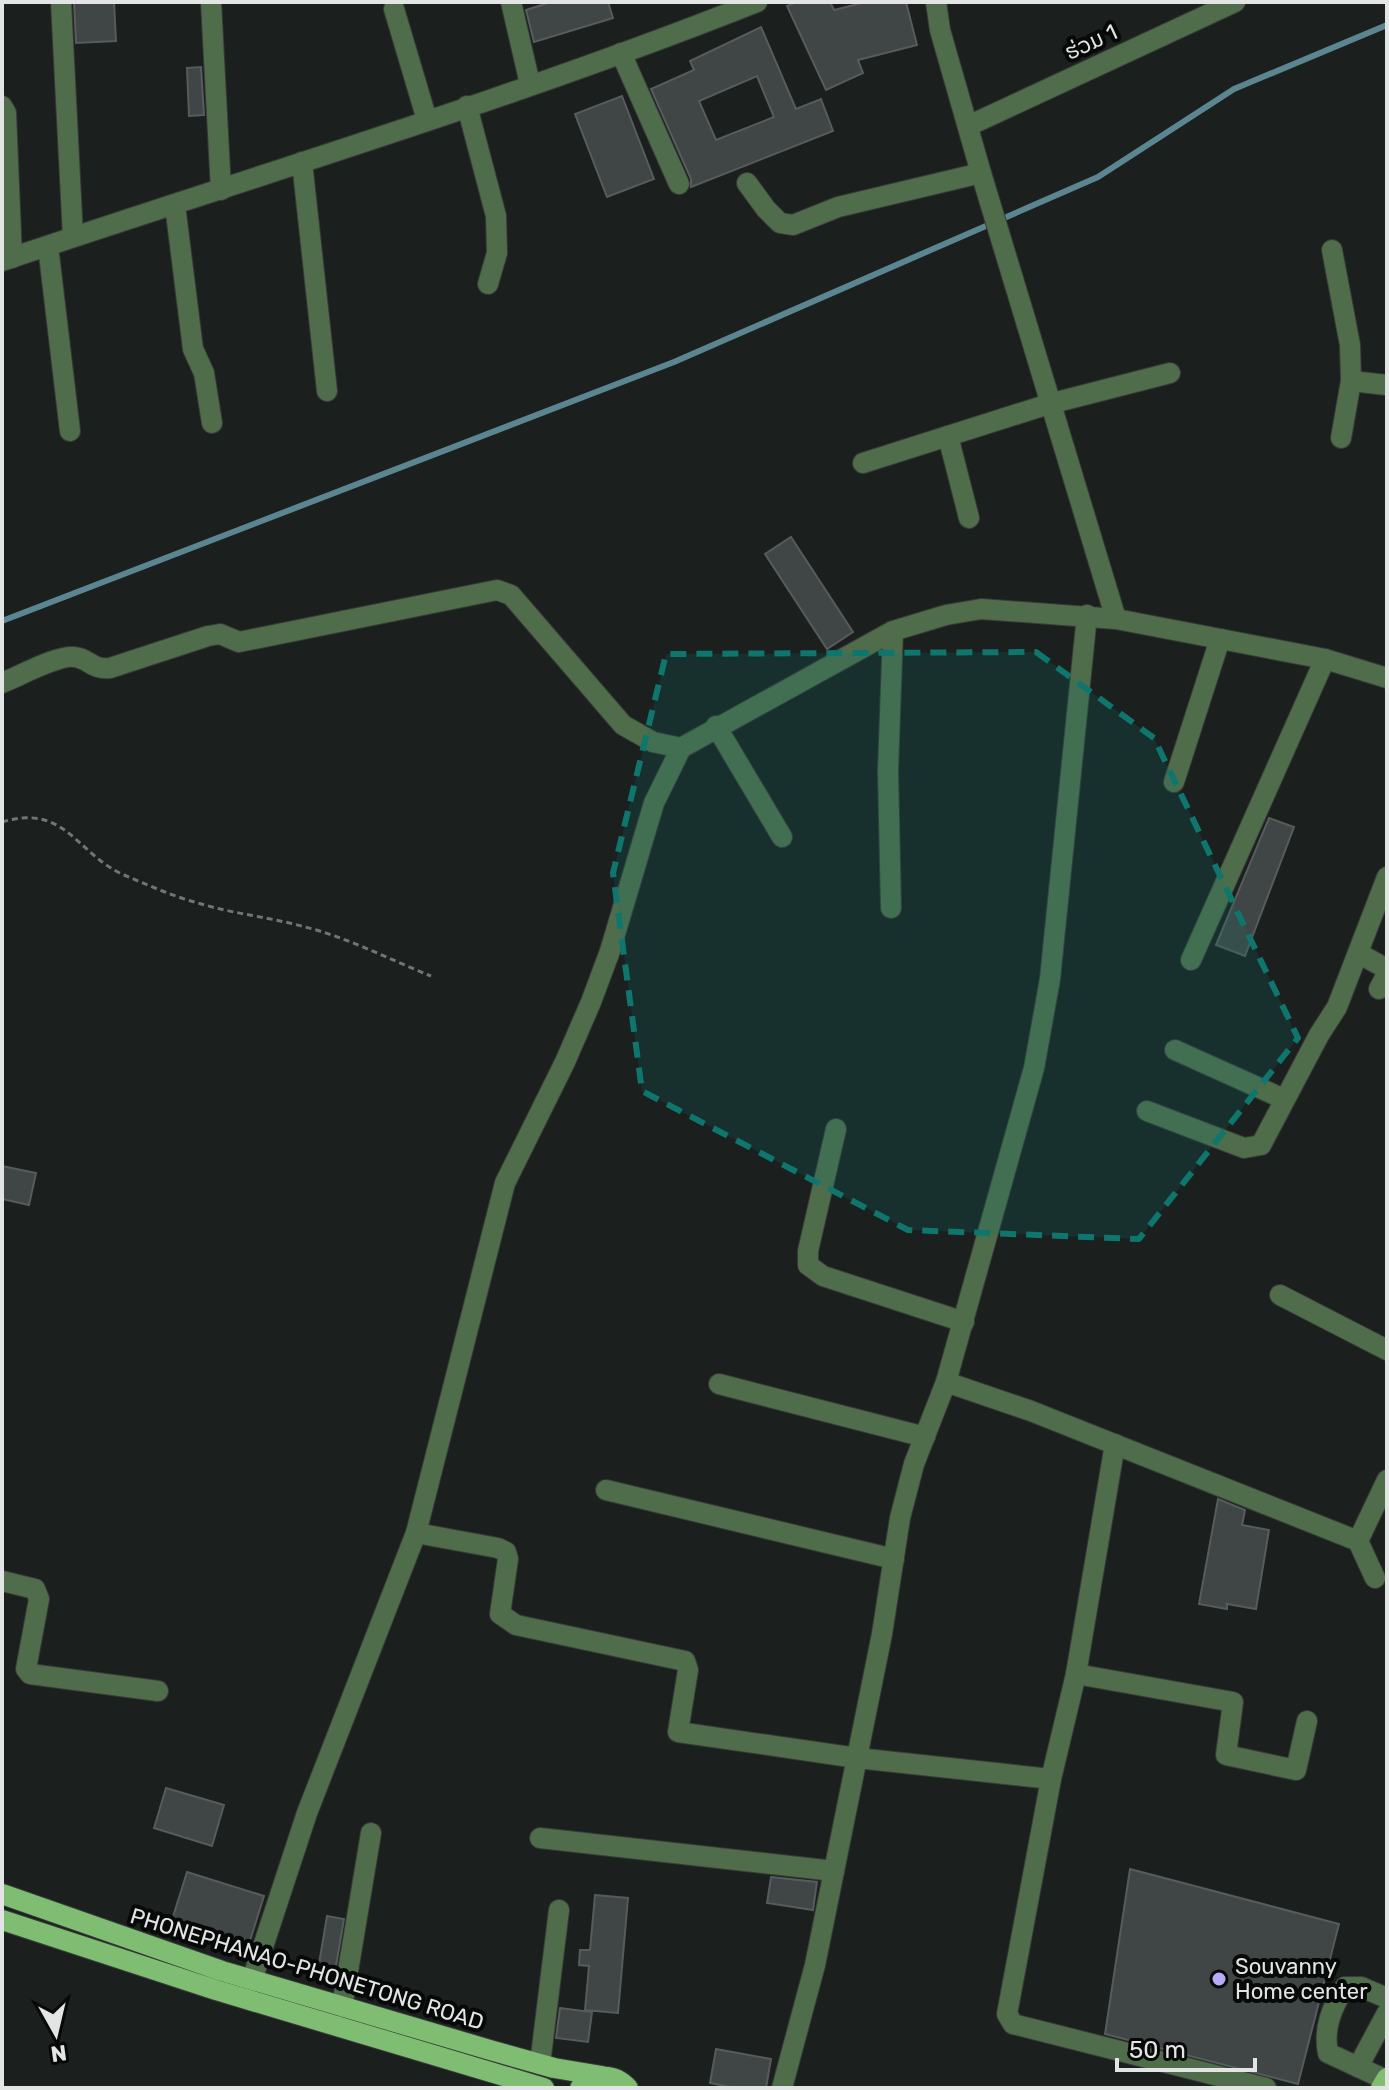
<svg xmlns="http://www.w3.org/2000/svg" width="1389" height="2090" viewBox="0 0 1389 2090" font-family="Rubik,'Noto Sans Lao',sans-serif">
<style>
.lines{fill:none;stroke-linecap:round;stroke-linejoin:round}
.stream{stroke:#5b8691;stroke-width:6}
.building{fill:#404545;stroke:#565b5b;stroke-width:2;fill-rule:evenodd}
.minor-casing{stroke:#373b39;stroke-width:22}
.major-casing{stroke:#373b39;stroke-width:22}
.path{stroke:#727574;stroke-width:3;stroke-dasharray:6 4;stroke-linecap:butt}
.minor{stroke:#4f6d4a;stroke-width:20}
.major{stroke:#7fbd73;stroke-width:20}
.marked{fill:#0f766e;fill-opacity:0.2;stroke:#0f766e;stroke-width:6;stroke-dasharray:16 10;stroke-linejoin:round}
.poi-dot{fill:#b7abf7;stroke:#070808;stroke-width:3}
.labels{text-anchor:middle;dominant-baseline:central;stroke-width:8;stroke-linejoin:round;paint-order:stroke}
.street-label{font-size:22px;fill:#e2e5e4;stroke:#070808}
.poi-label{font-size:22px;fill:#e2e5e4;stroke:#070808;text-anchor:start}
</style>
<rect width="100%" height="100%" fill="#1b1f1d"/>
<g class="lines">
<polyline class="stream" points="2,621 674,362 1098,177 1234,89 1387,25"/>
</g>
<g class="building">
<polygon points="74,2 114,2 116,41 76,43"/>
<polygon points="551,2 608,2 613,18 534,42 526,10"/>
<polygon points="796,2 830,2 834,10 866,2 906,2 917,45 858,60 863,73 826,90 787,6"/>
<path d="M761,27L796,109L821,99L833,131L691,187V179L651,89L694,70L690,61ZM757,76L774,117L716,140L699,101Z"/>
<polygon points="201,67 204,115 189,116 187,68"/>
<polygon points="622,96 654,179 607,197 575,114"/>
<polygon points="791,537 853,632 827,649 765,554"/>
<polygon points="1269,818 1294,827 1245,956 1216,945"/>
<polygon points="2,1166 36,1173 29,1205 2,1199"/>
<polygon points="1218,1499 1245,1510 1242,1525 1269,1530 1256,1609 1227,1604 1227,1609 1199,1604"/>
<polygon points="166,1788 224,1805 212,1846 154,1828"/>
<polygon points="1130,1869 1339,1924 1298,2084 1105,2034"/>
<polygon points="187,1872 264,1896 248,1947 171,1923"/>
<polygon points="771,1877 817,1882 813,1910 767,1903"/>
<polygon points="595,1895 628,1898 618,2013 585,2010 589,1966 579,1965 580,1950 590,1950"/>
<polygon points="327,1916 344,1919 334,1978 317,1976"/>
<polygon points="560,2008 592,2012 588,2042 556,2038"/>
<polygon points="716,2049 771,2059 766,2088 735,2088 710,2083"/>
</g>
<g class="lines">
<defs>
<g id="minor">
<polyline points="61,2 73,237"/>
<polyline points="211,2 221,190"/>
<polyline points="511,2 530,84"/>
<polyline points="936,2 940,30 981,173 1116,619"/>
<polyline points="394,9 427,120"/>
<polyline points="621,53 679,184"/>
<polyline points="2,106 6,113 12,258"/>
<polyline points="467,106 496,216 497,253 488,284"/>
<polyline points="968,126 1235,2"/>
<polyline points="302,162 327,391"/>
<polyline points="747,183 766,209 780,223 793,225 838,207 981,173"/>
<polyline points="175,205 193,349 204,373 212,423"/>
<polyline points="48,246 70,431"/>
<polyline points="1332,250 1350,345 1351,381 1341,438"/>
<path d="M2,261C254,176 510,100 757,2"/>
<polyline points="1351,381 1387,385"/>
<polyline points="948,436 969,518"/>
<polyline points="863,463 1049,404 1170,373"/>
<path d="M2,683C20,676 57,655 74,657C89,658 91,670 110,668L208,636L220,634L239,642L497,590L511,595L623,725L653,742L681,748L893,631L946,615L981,609L1116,619L1325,659L1387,678"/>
<polyline points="716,726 782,837"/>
<polyline points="1174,782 1220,639"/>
<polyline points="891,908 888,771 893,631"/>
<polyline points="1358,953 1387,969"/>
<polyline points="1191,960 1325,659"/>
<polyline points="1379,989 1387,974"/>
<polyline points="1175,1050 1284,1099"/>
<polyline points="1147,1111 1244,1148 1261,1145 1319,1035 1337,1007 1387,877"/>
<polyline points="836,1129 808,1251 808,1265 823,1276 964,1322"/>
<polyline points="1280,1295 1387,1350"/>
<polyline points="946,1382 1031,1411 1358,1541 1375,1578"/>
<polyline points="719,1384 925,1437"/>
<polyline points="1115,1444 1076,1674 1051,1779 1007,2014 1013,2024 1266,2088"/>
<polyline points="606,1490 894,1559"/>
<polyline points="416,1533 498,1548 506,1552 508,1559 500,1614 516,1625 685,1661 688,1670 678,1732 857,1758 1051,1779"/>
<polyline points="1358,1541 1387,1480"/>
<polyline points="2,1581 35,1589 39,1599 26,1669 30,1674 158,1691"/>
<polyline points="1076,1674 1233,1702 1226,1755 1296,1770 1307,1721"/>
<polyline points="540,1838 834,1871"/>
<polyline points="252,1980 307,1813 416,1533 505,1183 565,1062 591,1002 610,951 654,803 681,748"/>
<polyline points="342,2007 371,1833"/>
<polyline points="540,2064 559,1910"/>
<polyline points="1358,2067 1387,2013"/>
<path d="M1386,2080L1328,2053C1323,2028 1332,2007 1345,1987H1361L1387,1998"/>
<polyline points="782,2088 815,1965 882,1634 900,1518 914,1464 946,1382 1034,1068 1050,979 1087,615"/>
</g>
<g id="major">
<polyline points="2,1894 222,1971 490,2050 554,2068 602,2076"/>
<polyline points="2,1920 216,1990 544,2088"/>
<path d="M580,2088C594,2073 614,2073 628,2088"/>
<polyline points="1381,2088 1387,2078"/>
</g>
</defs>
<use href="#minor" class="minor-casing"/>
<use href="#major" class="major-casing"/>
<path class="path" d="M2,822C66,803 75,853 124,875C148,885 172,896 198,903C233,914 270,917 305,927C346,937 391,960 431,976"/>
<use href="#minor" class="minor"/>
<use href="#major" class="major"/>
</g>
<path class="marked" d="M1036,652L1154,738L1298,1038L1139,1239L908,1230L642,1091L613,873L666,654Z"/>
<circle class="poi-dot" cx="1219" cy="1979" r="8"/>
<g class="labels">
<g class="street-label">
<text transform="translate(1091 42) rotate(-25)">ຮ່ວມ 1</text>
<text transform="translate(307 1969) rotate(17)">PHONEPHANAO-PHONETONG ROAD</text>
</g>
<g class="poi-label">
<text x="1235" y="1966">Souvanny<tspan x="1235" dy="25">Home center</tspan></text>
</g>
</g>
<rect width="1389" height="2090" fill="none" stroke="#e2e5e4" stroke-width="8"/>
<g transform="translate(56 2034) rotate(172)" stroke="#070808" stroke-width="6" paint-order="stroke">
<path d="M0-6L14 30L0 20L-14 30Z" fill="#e2e5e4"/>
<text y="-12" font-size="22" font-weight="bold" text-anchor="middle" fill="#e2e5e4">N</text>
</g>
<path d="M1117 2058v12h138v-12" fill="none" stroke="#e2e5e4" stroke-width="4"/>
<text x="1129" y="2058" font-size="24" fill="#e2e5e4" stroke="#070808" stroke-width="6" paint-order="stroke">50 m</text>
</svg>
